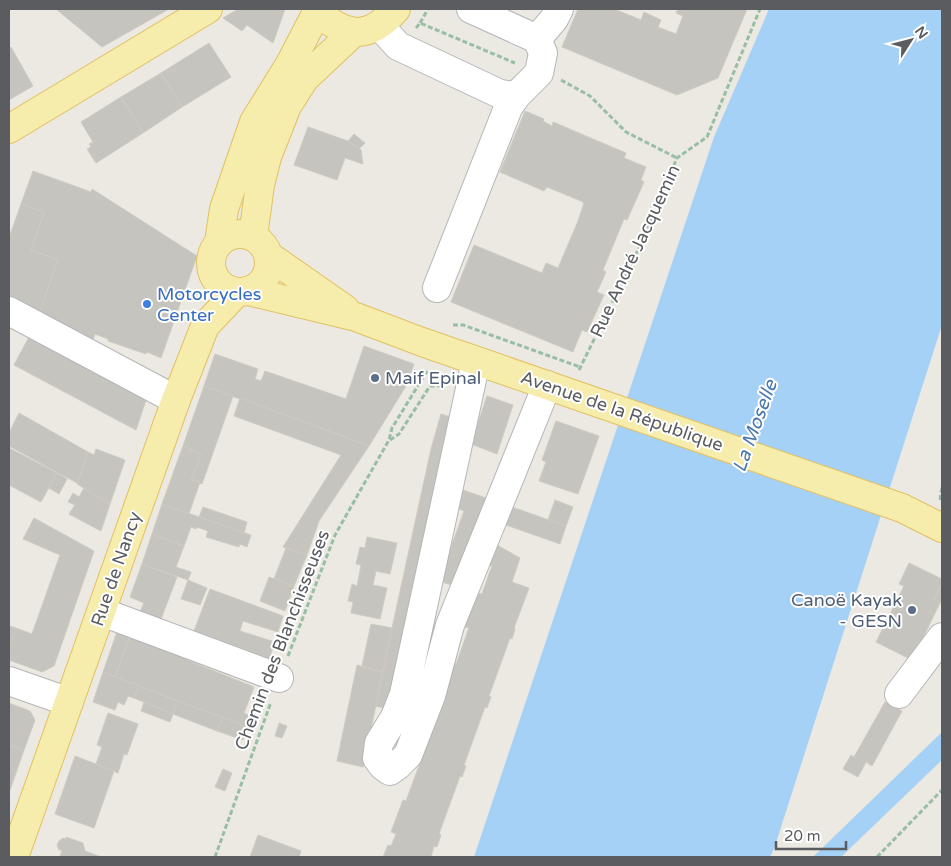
<svg xmlns="http://www.w3.org/2000/svg" width="951" height="866" viewBox="0 0 951 866" font-family="'Varela Round',sans-serif">
<style>
.water{fill:#a6d1f6}
.building{fill:#c6c4be;stroke:#cfcbc0}
.lines{fill:none;stroke-linecap:round;stroke-linejoin:round}
.minor-casing{stroke:#b4b6ba;stroke-width:30}
.major-casing{stroke:#e2c163;stroke-width:30}
.path{stroke:#98bea4;stroke-width:3;stroke-dasharray:5 2.5;stroke-linecap:butt}
.minor{stroke:#fff;stroke-width:28}
.major{stroke:#f6ecab;stroke-width:28}
.shop-dot{fill:#3f7fe0;stroke:#fff;stroke-width:2}
.service-dot{fill:#5c6f8a;stroke:#fff;stroke-width:2}
.labels{text-anchor:middle;dominant-baseline:central;stroke-width:4;stroke-linejoin:round;paint-order:stroke}
.street-label{font-size:18px;fill:#5a5c60;stroke:#fff}
.shop-label{font-size:18px;fill:#366cbe;stroke:#fff;text-anchor:start}
.service-label{font-size:18px;fill:#4e5e75;stroke:#fff;text-anchor:start}
.water-label{font-size:19px;font-style:italic;fill:#4978ae;stroke:#fff}
</style>
<rect width="100%" height="100%" fill="#ebe9e1"/>
<g class="water">
<polygon points="769,9 942,9 942,325 774,849 770,857 474,857 714,137"/>
<polygon points="942,732 942,760 841,857 813,857"/>
</g>
<g class="building">
<polygon points="56,9 169,9 102,47"/>
<polygon points="238,9 285,9 273,43 247,25 242,31 223,18"/>
<polygon points="578,9 614,9 641,20 644,12 661,20 658,27 676,34 683,16 676,13 678,9 747,9 718,78 677,95 562,47"/>
<polygon points="209,43 231,77 182,107 161,73"/>
<polygon points="11,47 33,86 9,100 9,48"/>
<polygon points="161,73 182,107 143,133 121,97"/>
<polygon points="121,97 143,133 96,163 87,149 91,147 89,144 93,142 81,122"/>
<polygon points="525,111 544,119 543,121 552,126 553,122 626,153 624,158 646,167 641,180 644,182 627,220 624,219 603,270 606,272 597,292 604,295 587,332 582,330 573,352 451,302 474,245 542,273 546,263 558,268 578,221 584,203 581,201 547,187 544,191 500,172"/>
<polygon points="308,127 348,141 361,150 363,164 345,158 337,180 294,165"/>
<polygon points="354,134 365,143 359,149 348,141"/>
<polygon points="33,171 91,192 92,189 197,256 161,358 147,352 146,354 108,341 108,339 95,334 90,348 39,313 58,260 31,250 44,212 21,204"/>
<polygon points="21,204 44,212 31,250 58,260 39,313 9,302 9,238"/>
<polygon points="30,335 147,397 136,430 14,365"/>
<polygon points="364,346 414,364 406,386 369,446 204,386 215,354 258,369 255,379 261,381 265,371 346,399"/>
<polygon points="204,386 233,396 202,484 191,480 201,455 183,446"/>
<polygon points="487,396 513,405 497,454 471,444"/>
<polygon points="240,398 369,446 319,521 307,555 283,547 341,455 234,416"/>
<polygon points="19,413 88,452 77,483 9,446 9,433"/>
<polygon points="441,414 457,419 393,710 375,706 431,449"/>
<polygon points="556,421 599,436 578,494 539,481 546,462 542,460"/>
<polygon points="183,446 201,455 191,480 200,482 189,514 162,504"/>
<polygon points="9,448 57,473 41,502 9,485"/>
<polygon points="96,449 125,460 110,504 77,484 88,452 94,455"/>
<polygon points="57,473 67,479 59,494 49,488"/>
<polygon points="84,488 110,504 101,531 69,514 75,505 68,502 73,493 79,497"/>
<polygon points="460,489 489,499 458,587 439,581 464,511 454,507"/>
<polygon points="555,500 573,507 566,526 548,520"/>
<polygon points="162,504 251,535 247,547 240,544 239,547 206,537 208,531 197,527 196,529 191,527 184,546 152,534"/>
<polygon points="203,507 247,522 244,533 199,517"/>
<polygon points="512,507 566,526 560,544 506,525"/>
<polygon points="34,518 94,551 54,666 42,672 9,660 9,648 16,628 32,634 60,555 23,539"/>
<polygon points="152,534 184,546 176,567 191,572 188,580 142,564"/>
<polygon points="367,537 397,543 390,574 376,571 373,585 387,588 380,619 351,613 353,602 348,601 352,584 357,586 361,565 356,564 360,547 365,548"/>
<polygon points="497,545 520,558 512,582 529,588 514,628 515,629 512,639 510,638 489,696 491,697 487,708 485,707 464,765 466,766 462,777 460,776 439,834 441,835 437,847 434,846 431,857 383,857 388,845 391,846 396,834 391,832 403,800 406,801 420,763 416,762 452,662 456,664 469,628 465,627 477,593 482,594 489,574 492,566 485,564"/>
<polygon points="286,548 307,555 294,586 274,579"/>
<polygon points="909,563 942,579 942,583 934,599 940,603 912,660 876,642 904,586 899,584"/>
<polygon points="142,564 177,577 161,619 157,621 140,612 144,603 130,597"/>
<polygon points="269,577 294,586 285,611 260,601"/>
<polygon points="188,580 207,588 200,605 181,599"/>
<polygon points="941,586 942,586 942,599 940,603 934,599"/>
<polygon points="210,589 283,616 278,632 243,621 240,631 275,642 269,659 194,631"/>
<polygon points="371,624 392,628 383,672 362,666"/>
<polygon points="9,626 16,628 9,648"/>
<polygon points="132,630 190,653 187,660 254,687 244,713 251,716 247,727 115,677"/>
<polygon points="132,630 115,677 103,672 117,632"/>
<polygon points="357,665 383,672 363,767 337,761"/>
<polygon points="103,672 139,686 134,698 128,696 124,705 118,702 115,710 93,702"/>
<polygon points="139,686 178,701 173,714 134,698"/>
<polygon points="178,701 222,717 217,731 173,714"/>
<polygon points="144,702 173,714 170,722 141,711"/>
<polygon points="885,702 902,711 872,766 866,762 858,777 843,769 851,755 854,757"/>
<polygon points="9,703 30,711 35,720 24,750 9,745"/>
<polygon points="108,713 138,724 127,755 124,754 118,773 96,764 102,747 97,745"/>
<polygon points="222,717 247,727 243,740 217,731"/>
<polygon points="279,723 287,726 282,738 275,736"/>
<polygon points="9,745 24,750 9,793"/>
<polygon points="75,756 114,771 94,828 55,814"/>
<polygon points="223,769 232,773 225,791 215,787"/>
<polygon points="258,835 301,851 299,857 250,857"/>
<polygon points="66,837 83,843 85,851 101,857 60,857 62,850 59,850 57,845 59,841 63,838 66,839"/>
</g>
<g class="lines">
<defs>
<g id="minor">
<polyline points="471,9 537,39"/>
<polyline points="379,25 398,46 500,94 516,96"/>
<polyline points="437,288 508,108 516,96 539,73 543,53 537,39 554,19 559,9"/>
<polyline points="9,311 176,400"/>
<polyline points="476,361 404,694 395,717 379,743 377,758 383,766 390,771 398,765 408,755 431,696 450,625 547,385"/>
<polyline points="102,612 279,678"/>
<polyline points="9,681 69,702"/>
<polyline points="899,694 942,637"/>
</g>
<g id="major">
<path d="M316,9L317,12C347,37 368,41 396,9"/>
<polyline points="9,129 208,9"/>
<circle cx="240" cy="263" r="29"/>
<polyline points="253,236 260,185 267,157 287,106 305,78 353,33"/>
<polyline points="219,242 224,209 254,122 290,64 317,12"/>
<polyline points="269,256 345,309"/>
<polyline points="248,291 356,317 422,342 902,508 942,528"/>
<polyline points="14,857 176,400 205,326 237,292"/>
</g>
</defs>
<use href="#minor" class="minor-casing"/>
<use href="#major" class="major-casing"/>
<g class="path">
<polyline points="420,23 428,9"/>
<polyline points="416,28 420,23 515,63"/>
<polyline points="561,80 590,96 626,132 677,158"/>
<polyline points="453,325 463,325 580,367"/>
<polyline points="579,370 641,244 677,158 707,137 760,9"/>
<polyline points="390,440 399,434 430,386 441,386 444,375"/>
<polyline points="940,500 942,487"/>
<polyline points="288,656 335,535 389,440 392,428 427,371"/>
<polyline points="215,857 271,702"/>
<polyline points="877,857 942,790"/>
</g>
<use href="#minor" class="minor"/>
<use href="#major" class="major"/>
</g>
<circle class="shop-dot" cx="147" cy="304" r="5"/>
<g class="service-dot">
<circle cx="375" cy="378" r="5"/>
<circle cx="912" cy="610" r="5"/>
</g>
<g class="labels">
<g class="street-label">
<text transform="translate(635 251) rotate(-65)">Rue André Jacquemin</text>
<text transform="translate(622 411) rotate(19)">Avenue de la République</text>
<text transform="translate(116 569) rotate(-71)">Rue de Nancy</text>
<text transform="translate(282 640) rotate(-69)">Chemin des Blanchisseuses</text>
</g>
<g class="shop-label">
<text x="157" y="294">Motorcycles<tspan x="157" dy="21">Center</tspan></text>
</g>
<g class="service-label">
<text x="385" y="378">Maif Epinal</text>
<text x="902" y="600" text-anchor="end">Canoë Kayak<tspan x="902" dy="21">- GESN</tspan></text>
</g>
<g class="water-label">
<text transform="translate(755 426) rotate(-70)">La Moselle</text>
</g>
</g>
<rect width="951" height="866" fill="none" stroke="#5a5c60" stroke-width="20"/>
<g transform="translate(911 40) rotate(54)" stroke="#ffffff" stroke-width="4" paint-order="stroke">
<path d="M0-4L9 19L0 12L-9 19Z" fill="#5a5c60"/>
<text y="-8" font-size="14" font-weight="bold" text-anchor="middle" fill="#5a5c60">N</text>
</g>
<path d="M776 841v8h70v-8" fill="none" stroke="#5a5c60" stroke-width="2.5"/>
<text x="784" y="841" font-size="15" fill="#5a5c60" stroke="#ffffff" stroke-width="4" paint-order="stroke">20 m</text>
</svg>
